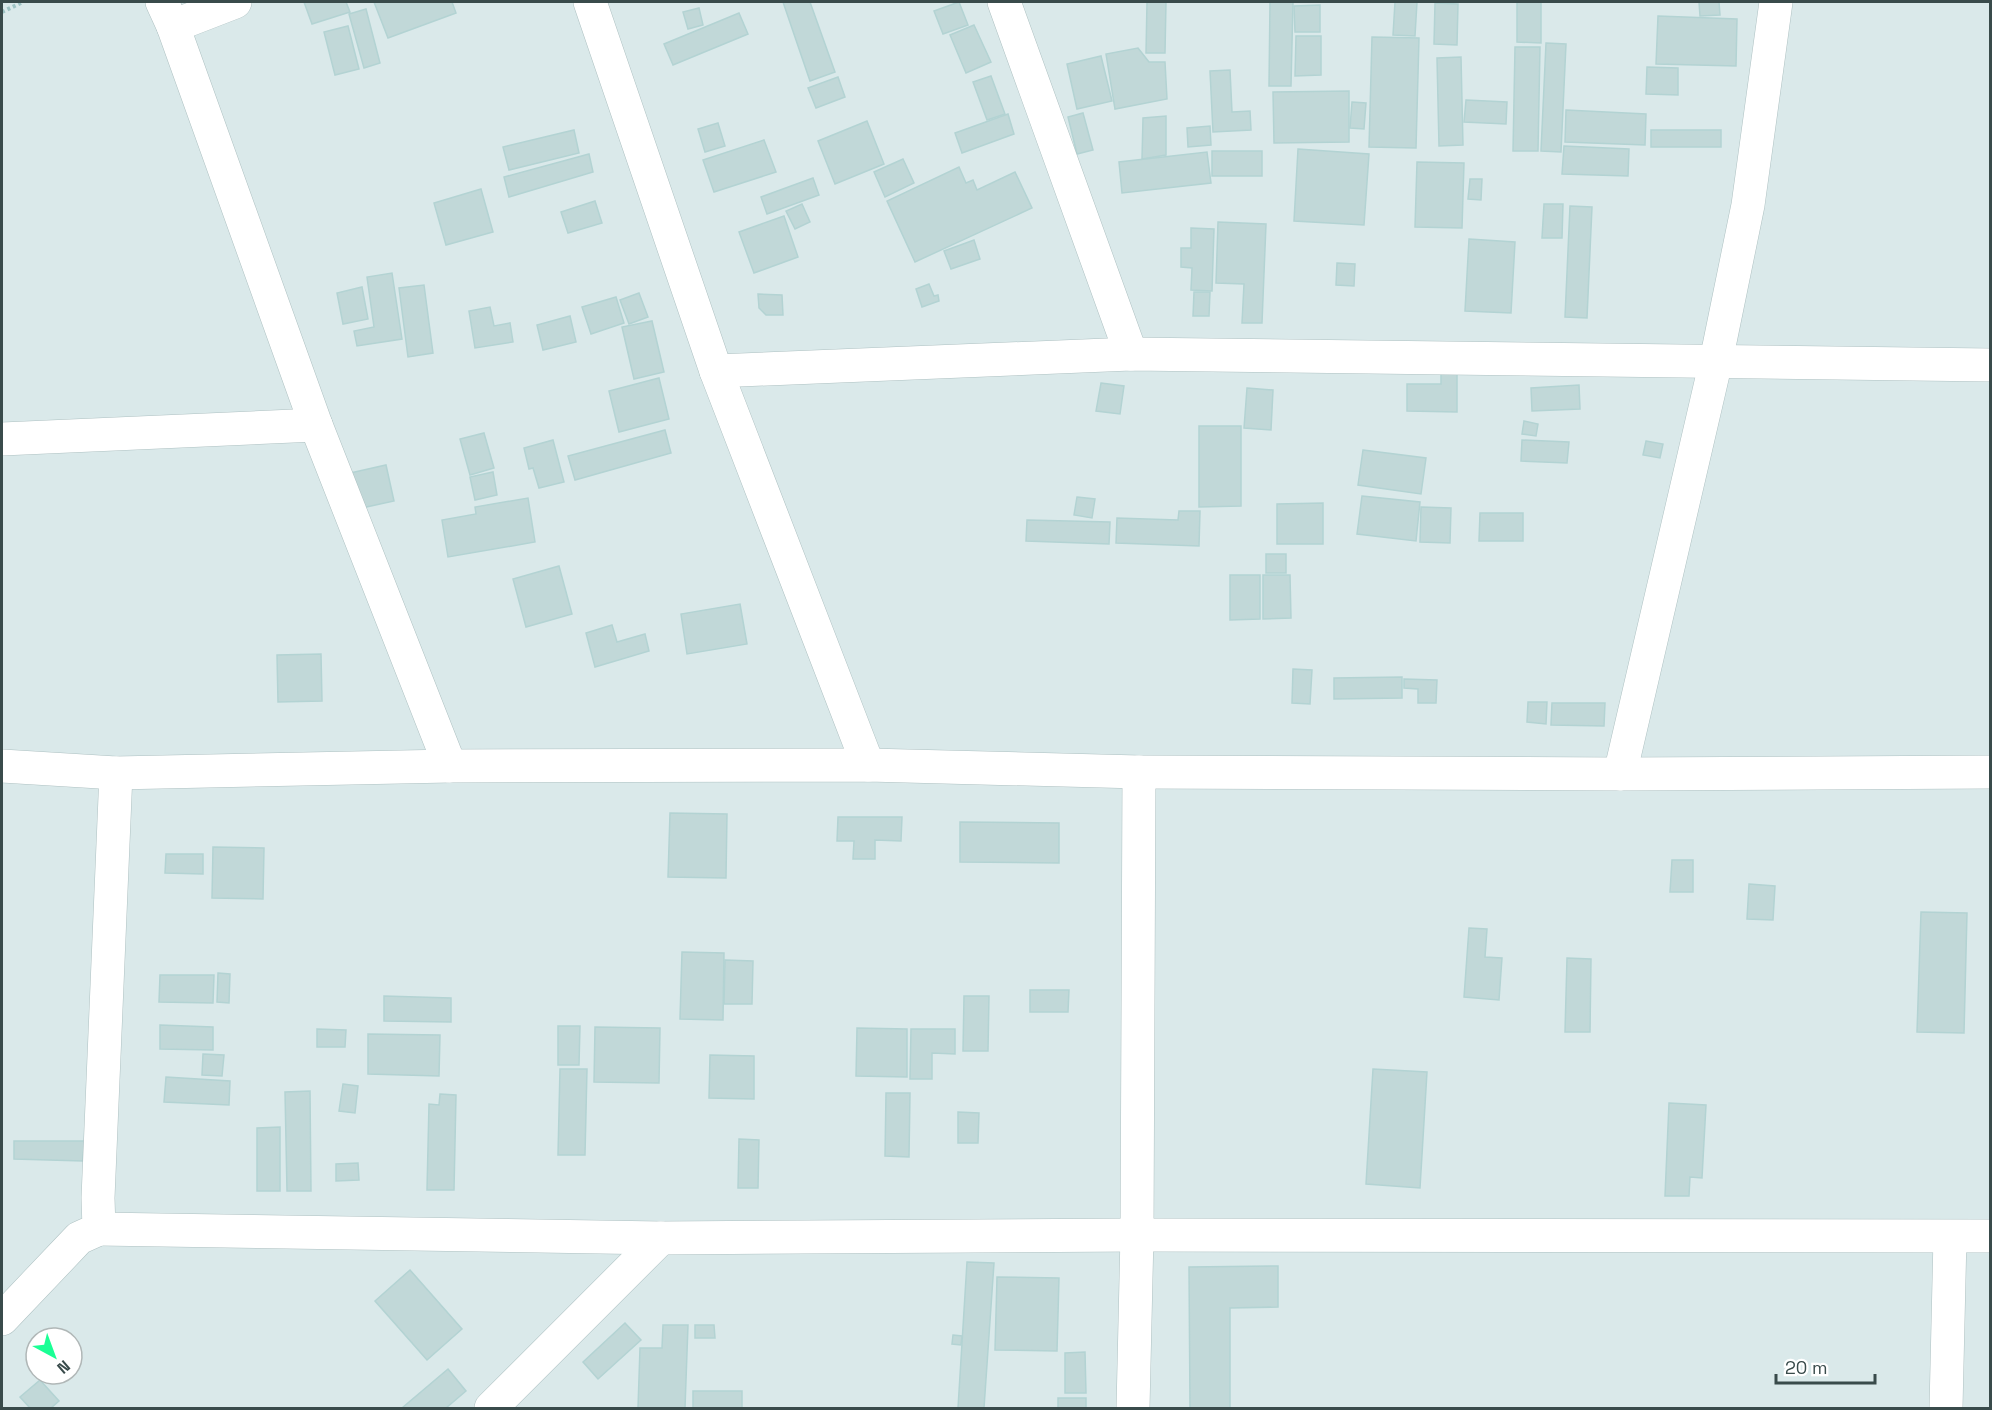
<svg xmlns="http://www.w3.org/2000/svg" width="1992" height="1410" viewBox="0 0 1992 1410" font-family="'Space Grotesk',sans-serif">
<style>
.residential{fill:#dae9ea;fill-rule:evenodd}
.building{fill:#c1d8d8;stroke:#b3d3d3;stroke-width:1.5}
.lines{fill:none;stroke-linecap:round;stroke-linejoin:round}
.minor-casing{stroke:#aec1c2;stroke-width:34}
.path{stroke:#9ec3c4;stroke-width:4;stroke-dasharray:3 3;stroke-linecap:butt}
.minor{stroke:#fff;stroke-width:33}
</style>
<rect width="100%" height="100%" fill="#ecf5f6"/>
<path class="residential" d="M2,2H1990V1408H2ZM36,1338H72V1374H36Z"/>
<g class="building">
<polygon points="304,2 346,2 350,12 312,24"/>
<polygon points="374,2 452,2 456,13 388,38"/>
<polygon points="783,2 810,2 835,72 810,81"/>
<polygon points="959,2 968,25 943,34 934,11"/>
<polygon points="1147,2 1166,2 1165,53 1146,53"/>
<polygon points="1270,2 1293,2 1291,86 1269,86"/>
<polygon points="1395,2 1417,2 1415,36 1393,35"/>
<polygon points="1517,2 1541,2 1541,43 1517,42"/>
<polygon points="1699,2 1719,2 1720,15 1700,16"/>
<polygon points="1435,3 1458,4 1457,45 1434,44"/>
<polygon points="1320,5 1320,32 1295,32 1294,6"/>
<polygon points="699,8 703,25 688,29 683,12"/>
<polygon points="366,9 380,63 364,68 349,14"/>
<polygon points="739,13 748,34 673,65 664,44"/>
<polygon points="1658,16 1737,19 1736,66 1656,64"/>
<polygon points="974,25 991,62 966,73 950,35"/>
<polygon points="348,26 359,69 335,75 324,32"/>
<polygon points="1296,36 1321,36 1321,75 1295,76"/>
<polygon points="1372,37 1419,38 1416,148 1369,147"/>
<polygon points="1546,43 1566,44 1561,152 1541,151"/>
<polygon points="1515,47 1540,47 1538,151 1513,151"/>
<polygon points="1138,48 1149,62 1165,62 1167,99 1115,109 1106,54"/>
<polygon points="1101,56 1112,101 1077,109 1067,64"/>
<polygon points="1461,57 1463,145 1439,146 1437,58"/>
<polygon points="1647,67 1678,68 1678,95 1646,94"/>
<polygon points="1230,70 1232,112 1250,111 1251,130 1213,132 1210,71"/>
<polygon points="991,76 1005,114 987,120 973,82"/>
<polygon points="838,77 845,97 816,108 808,88"/>
<polygon points="1349,91 1349,142 1274,143 1273,92"/>
<polygon points="1466,100 1507,102 1506,124 1464,122"/>
<polygon points="1352,102 1366,103 1364,129 1350,128"/>
<polygon points="1566,110 1646,114 1645,145 1565,142"/>
<polygon points="1083,113 1093,150 1077,154 1068,117"/>
<polygon points="1008,114 1014,134 962,153 955,133"/>
<polygon points="1166,116 1166,155 1142,159 1143,118"/>
<polygon points="867,121 884,164 835,184 818,141"/>
<polygon points="718,123 725,146 705,152 698,129"/>
<polygon points="1210,126 1211,145 1188,147 1187,128"/>
<polygon points="574,130 579,153 509,170 503,147"/>
<rect x="1651" y="130" width="70" height="17"/>
<polygon points="764,140 776,172 714,192 703,160"/>
<polygon points="1564,146 1629,149 1628,176 1562,174"/>
<polygon points="1298,149 1369,154 1364,225 1294,221"/>
<rect x="1212" y="151" width="50" height="25"/>
<polygon points="1207,152 1211,183 1122,193 1119,162"/>
<polygon points="589,154 593,172 509,197 504,177"/>
<polygon points="903,159 914,183 885,197 874,172"/>
<polygon points="1417,162 1464,163 1462,228 1415,227"/>
<polygon points="959,167 966,183 973,180 977,190 1015,172 1032,208 915,262 887,201"/>
<polygon points="813,178 819,195 767,214 761,197"/>
<polygon points="1470,179 1482,179 1481,200 1468,199"/>
<polygon points="481,189 493,232 446,245 434,203"/>
<polygon points="595,201 602,223 568,233 561,212"/>
<polygon points="802,204 810,222 795,229 786,211"/>
<polygon points="1544,204 1563,204 1562,238 1542,238"/>
<polygon points="1570,206 1592,207 1587,318 1565,317"/>
<polygon points="784,216 798,257 754,273 739,232"/>
<polygon points="1218,222 1266,224 1262,323 1242,323 1244,284 1216,283"/>
<polygon points="1191,228 1214,229 1212,291 1191,290 1192,268 1181,267 1181,248 1191,248"/>
<polygon points="1469,239 1515,242 1511,313 1465,311"/>
<polygon points="974,240 980,259 951,269 944,251"/>
<polygon points="1337,263 1355,264 1354,286 1336,285"/>
<polygon points="392,273 402,339 357,346 354,331 374,327 367,277"/>
<polygon points="929,284 934,296 938,295 939,301 922,307 916,289"/>
<polygon points="424,285 433,353 408,357 399,288"/>
<polygon points="362,287 368,319 343,324 337,293"/>
<polygon points="1194,292 1210,292 1209,316 1193,316"/>
<polygon points="639,293 648,317 629,324 620,300"/>
<polygon points="758,294 782,295 783,315 766,315 759,308"/>
<polygon points="616,297 624,323 591,334 582,307"/>
<polygon points="490,307 494,326 510,323 513,342 475,348 469,311"/>
<polygon points="570,316 576,342 543,350 537,325"/>
<polygon points="652,321 664,372 634,379 622,327"/>
<polygon points="1441,372 1457,372 1457,412 1407,411 1407,384 1441,384"/>
<polygon points="659,378 669,419 619,432 609,391"/>
<polygon points="1101,383 1124,386 1120,414 1096,411"/>
<polygon points="1579,385 1580,409 1532,411 1531,388"/>
<polygon points="1247,388 1273,390 1271,430 1244,428"/>
<polygon points="1524,421 1538,424 1536,436 1522,434"/>
<polygon points="1199,426 1241,426 1241,506 1199,507"/>
<polygon points="665,430 671,453 575,480 568,456"/>
<polygon points="484,433 494,468 470,475 460,439"/>
<polygon points="553,440 564,482 539,488 533,468 529,469 524,448"/>
<polygon points="1522,440 1569,442 1567,463 1521,461"/>
<polygon points="1646,441 1663,444 1660,458 1643,455"/>
<polygon points="1363,450 1426,458 1421,494 1358,485"/>
<polygon points="386,465 394,501 357,509 350,473"/>
<polygon points="493,472 497,495 475,500 470,477"/>
<polygon points="1362,496 1420,502 1416,541 1357,534"/>
<polygon points="1077,497 1095,499 1092,518 1074,515"/>
<polygon points="528,498 535,542 448,557 442,520 476,514 475,507"/>
<polygon points="1323,503 1323,544 1277,544 1277,504"/>
<polygon points="1421,507 1451,508 1450,543 1420,542"/>
<polygon points="1179,511 1200,511 1199,546 1116,543 1117,518 1178,520"/>
<polygon points="1480,513 1523,513 1523,541 1479,541"/>
<polygon points="1027,520 1110,522 1109,544 1026,541"/>
<rect x="1266" y="554" width="20" height="19"/>
<polygon points="559,566 572,614 526,627 513,579"/>
<polygon points="1230,575 1260,575 1260,619 1230,620"/>
<polygon points="1263,575 1290,575 1291,618 1263,619"/>
<polygon points="740,604 747,644 687,654 681,614"/>
<polygon points="612,625 617,642 645,634 649,651 595,667 586,633"/>
<polygon points="321,654 322,701 278,702 277,655"/>
<polygon points="1293,669 1312,670 1310,704 1292,703"/>
<polygon points="1402,677 1402,698 1334,699 1334,678"/>
<polygon points="1404,679 1437,680 1436,703 1418,703 1418,689 1404,688"/>
<polygon points="1528,702 1547,702 1546,724 1527,722"/>
<polygon points="1552,703 1605,703 1604,726 1551,725"/>
<polygon points="670,813 727,814 726,878 668,877"/>
<polygon points="838,817 902,817 901,841 875,840 875,859 853,859 854,841 837,841"/>
<polygon points="960,822 1059,823 1059,863 960,862"/>
<polygon points="213,847 264,848 263,899 212,898"/>
<polygon points="166,854 203,854 203,874 165,873"/>
<polygon points="1672,860 1693,860 1693,892 1670,892"/>
<polygon points="1749,884 1775,886 1773,920 1747,919"/>
<polygon points="1921,912 1967,913 1964,1033 1917,1032"/>
<polygon points="1469,928 1487,929 1485,957 1502,958 1499,1000 1464,997"/>
<polygon points="682,952 724,953 723,1020 680,1019"/>
<polygon points="1567,958 1591,959 1590,1032 1565,1032"/>
<polygon points="725,960 753,961 752,1004 724,1004"/>
<polygon points="218,973 230,974 229,1003 217,1002"/>
<polygon points="160,975 214,975 213,1003 159,1002"/>
<polygon points="1030,990 1069,990 1068,1012 1030,1012"/>
<polygon points="384,996 451,998 451,1022 384,1021"/>
<polygon points="964,996 989,996 988,1051 963,1051"/>
<polygon points="160,1025 213,1027 213,1050 160,1049"/>
<polygon points="558,1026 580,1026 579,1065 558,1065"/>
<polygon points="595,1027 660,1028 659,1083 594,1082"/>
<polygon points="857,1028 907,1029 907,1077 856,1076"/>
<polygon points="317,1029 346,1030 345,1047 317,1047"/>
<polygon points="911,1029 955,1029 955,1054 932,1053 932,1079 910,1079"/>
<polygon points="368,1034 440,1035 439,1076 368,1074"/>
<polygon points="203,1054 224,1055 222,1076 202,1075"/>
<polygon points="710,1055 754,1056 754,1099 709,1098"/>
<polygon points="560,1069 587,1069 585,1155 558,1155"/>
<polygon points="1373,1069 1427,1072 1420,1188 1366,1184"/>
<polygon points="166,1077 230,1081 229,1105 164,1102"/>
<polygon points="343,1084 358,1086 355,1113 339,1111"/>
<polygon points="310,1091 311,1191 287,1191 285,1092"/>
<polygon points="886,1093 910,1093 909,1157 885,1156"/>
<polygon points="440,1094 456,1095 454,1190 427,1190 429,1104 439,1105"/>
<polygon points="1669,1103 1706,1105 1702,1178 1690,1177 1689,1196 1665,1196"/>
<polygon points="958,1112 979,1113 978,1143 958,1143"/>
<polygon points="280,1127 280,1191 257,1191 257,1128"/>
<polygon points="739,1139 759,1140 758,1188 738,1188"/>
<polygon points="14,1141 84,1141 83,1161 14,1159"/>
<polygon points="358,1163 359,1180 336,1181 336,1164"/>
<polygon points="967,1262 994,1263 984,1408 958,1408"/>
<polygon points="1278,1266 1278,1307 1230,1308 1230,1408 1190,1408 1189,1267"/>
<polygon points="410,1270 462,1329 427,1360 375,1301"/>
<polygon points="997,1277 1059,1278 1057,1351 995,1350"/>
<polygon points="625,1323 641,1340 598,1379 583,1362"/>
<polygon points="663,1325 688,1325 685,1408 638,1408 640,1348 662,1348"/>
<polygon points="695,1325 714,1325 715,1338 695,1338"/>
<polygon points="953,1335 962,1336 961,1345 952,1344"/>
<polygon points="1085,1352 1086,1393 1065,1393 1065,1353"/>
<polygon points="448,1369 466,1391 446,1408 402,1408"/>
<polygon points="40,1380 59,1401 51,1408 30,1408 20,1397"/>
<rect x="693" y="1391" width="49" height="17"/>
<rect x="1058" y="1398" width="28" height="10"/>
</g>
<g class="lines">
<defs>
<g id="minor">
<polyline points="162,2 173,26 316,425 450,766"/>
<polyline points="590,2 716,371 868,765"/>
<polyline points="1004,2 1131,354"/>
<polyline points="173,26 235,2"/>
<polyline points="716,371 1131,354 1990,365"/>
<polyline points="2,439 316,425"/>
<polyline points="2,766 116,773 450,766 868,765 1139,772 1620,774 1990,772"/>
<polyline points="1620,774 1716,361 1748,205 1776,2"/>
<polyline points="99,1229 661,1238 1137,1235 1990,1236"/>
<polyline points="2,1319 79,1238 99,1229 98,1198 116,773"/>
<polyline points="491,1408 661,1238"/>
<polyline points="1133,1408 1137,1235 1139,772"/>
<polyline points="1946,1408 1950,1237"/>
</g>
</defs>
<use href="#minor" class="minor-casing"/>
<polyline class="path" points="2,12 23,2"/>
<use href="#minor" class="minor"/>
</g>
<rect width="1992" height="1410" fill="none" stroke="#394b4b" stroke-width="6"/>
<g transform="translate(54 1356) rotate(139)"><circle r="28" fill="#ffffff" stroke="#b0b7b7" stroke-width="1.5"/>
<path d="M0-4.5L10 22L0 15L-10 22Z" fill="#1aff95"/>
<text y="-9" font-size="16" font-weight="bold" text-anchor="middle" fill="#394b4b">N</text>
</g>
<path d="M1776 1374v9h99v-9" fill="none" stroke="#394b4b" stroke-width="3"/>
<text x="1785" y="1374" font-size="18" fill="#394b4b" stroke="#ffffff" stroke-width="4.5" paint-order="stroke">20 m</text>
</svg>
